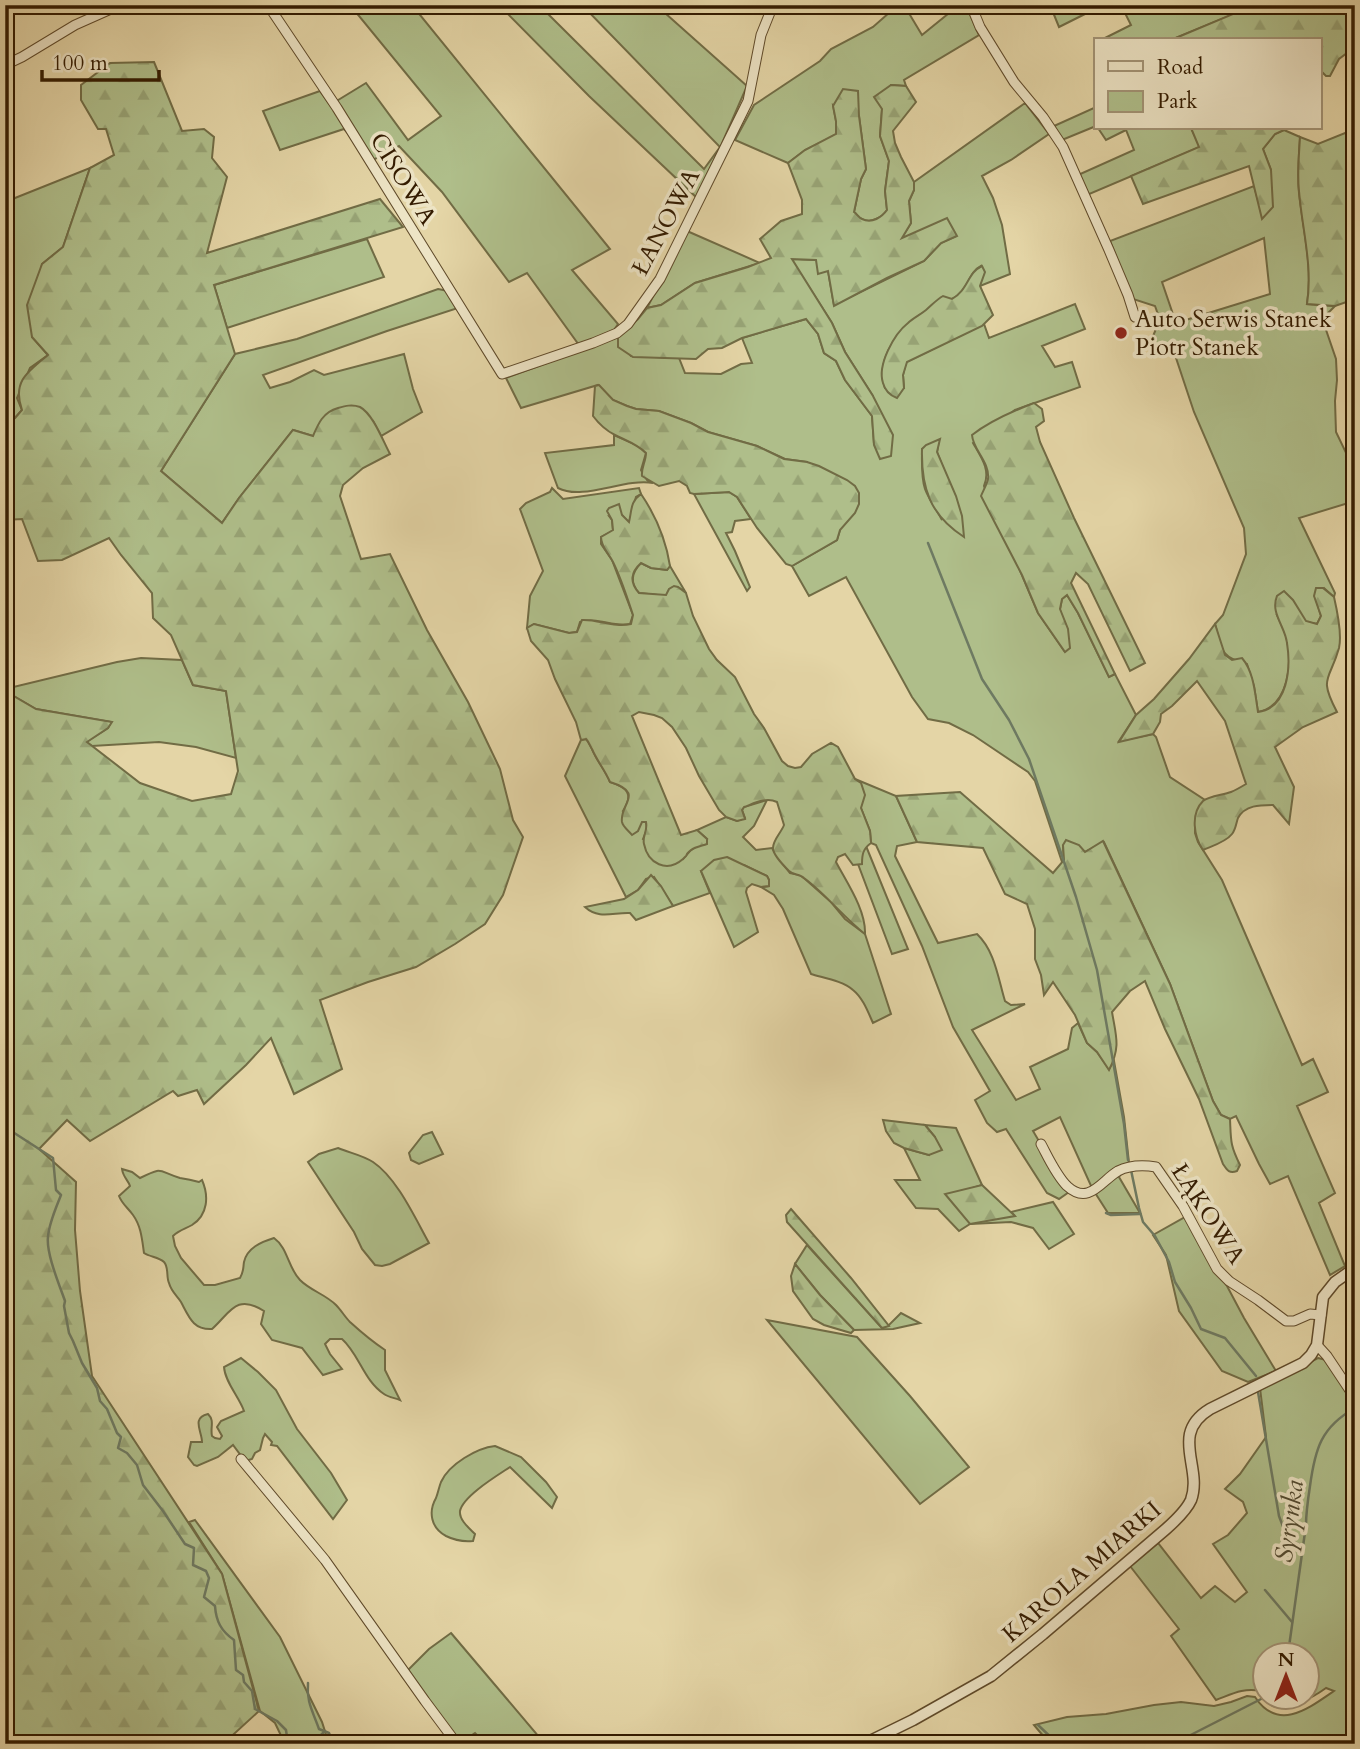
<svg xmlns="http://www.w3.org/2000/svg" width="1360" height="1749" viewBox="0 0 1360 1749" font-family="Cardo,serif">
<style>
.green{fill:#afbe8a;stroke:#716c45;stroke-width:2;fill-rule:evenodd}
.forest{fill:url(#forest-firs);stroke:#716c45;stroke-width:2}
.lines{fill:none;stroke-linecap:round;stroke-linejoin:round}
.stream{stroke:#6e7a62;stroke-width:2.5}
.minor-casing{stroke:#5f4a2a;stroke-width:11}
.tertiary-casing{stroke:#5f4a2a;stroke-width:13}
.minor{stroke:#ede4c5;stroke-width:9}
.tertiary{stroke:#ede4c5;stroke-width:10}
.poi-dot{fill:#8f2418;stroke:#ede4c5;stroke-width:2.5}
.labels{text-anchor:middle;dominant-baseline:central;stroke-width:7;stroke-linejoin:round;paint-order:stroke}
.street-label{font-size:24px;fill:#331b00;stroke:#ede4c5}
.poi-label{font-size:24px;fill:#331b00;stroke:#ede4c5;text-anchor:start}
.water-label{font-size:26px;font-style:italic;fill:#514a31;stroke:#ede4c5}
</style>
<defs>
<pattern id="forest-firs" width="22" height="20" patternUnits="userSpaceOnUse" patternTransform="scale(1.75)"><rect width="22" height="20" fill="#afbe8a"/><path d="M5 1l3.5 6h-7zM16 11l3.5 6h-7z" fill="#97a375"/></pattern>
</defs>
<rect width="100%" height="100%" fill="#e4d5a6"/>
<filter id="stains"><feTurbulence type="fractalNoise" baseFrequency=".00286" numOctaves="4"/><feColorMatrix values="0 0 0 0 .2 0 0 0 0 .09 0 0 0 0 .02 0 0 0 .5 -.17"/></filter>
<radialGradient id="worn" r=".72"><stop offset=".6" stop-color="#630" stop-opacity="0"/><stop offset="1" stop-color="#630" stop-opacity=".3"/></radialGradient>
<g class="green">
<polygon points="350,5 412,5 610,249 572,270 618,324 614,330 579,345 527,273 509,282 442,192 399,146 373,160 344,129 280,150 263,111 320,91 330,105 366,83 408,140 441,116"/>
<polygon points="499,5 539,5 704,169 720,147 582,5 656,5 747,86 720,148 696,197 589,96"/>
<path d="M898,5H904L922,35L959,5H966L979,35L904,80L906,86L891,85L882,109L880,136L889,161L885,191L887,210C882,217 871,224 862,219C859,218 857,214 854,212L861,179L866,169L859,116L833,105L836,121V135L805,150L788,163L735,140L754,105L820,61L831,49L873,27Z"/>
<polygon points="1050,5 1103,5 1059,27"/>
<polygon points="1121,5 1231,5 1239,12 1171,40 1101,40 1131,25"/>
<path d="M1025,103L1049,134L1011,160L982,176L993,198L1002,225L1010,274L980,286L981,266C969,272 969,287 958,295C950,302 938,303 929,309C902,324 874,357 885,388H904L903,375L906,362L984,324L989,338L1075,304L1085,329L1042,346L1055,367L1072,362L1080,387L1015,410L973,443C981,457 991,470 984,486L1038,613L1065,652L1060,609L1062,599L1067,595L1078,613L1109,677L1115,674L1136,715L1119,741L1153,734L1156,737L1170,777L1205,800L1201,805L1195,821V833L1198,842L1222,880L1302,1065L1313,1059L1328,1092L1297,1106L1335,1193L1319,1203L1345,1266L1330,1275L1288,1176L1270,1184L1259,1164L1236,1116L1230,1119L1221,1115L1213,1101L1170,984L1104,842L1085,852L1063,846L1064,860L1062,862L1035,781L1028,772L973,735L949,723L928,719L912,697L846,577L809,596L792,566L837,540L840,530L807,462L785,459L757,446L708,432L691,423L659,411L636,409L627,406L613,400L598,385L521,408L506,378L618,337L631,356L679,358L685,373L721,374L741,364L752,363L742,338L806,319L818,334L824,353L836,361L845,380L872,416L874,444L873,396L845,352L832,323L791,259L816,260L828,271L834,305L924,261L941,243L956,236L901,239L911,223L909,201L914,190V182ZM939,440L937,452L944,470L942,520C937,510 929,500 925,489C921,477 922,462 922,449Z"/>
<polygon points="1096,107 1096,126 1062,140 1054,126"/>
<polygon points="1098,128 1191,128 1200,147 1087,195 1078,175 1134,150 1126,130 1106,140"/>
<path d="M1284,130L1300,137C1299,155 1297,175 1299,193C1303,230 1313,267 1307,304L1335,306L1328,313L1324,324L1336,359L1337,380L1335,401L1336,432L1350,461L1355,487V501L1299,518L1335,593L1334,597L1324,588L1315,596L1321,616L1317,624L1306,622L1300,614L1277,615C1280,622 1284,629 1286,636C1293,662 1289,706 1258,712L1254,686L1247,664C1219,657 1222,649 1215,624L1223,615L1246,554L1244,528L1194,412L1174,352L1153,357V336L1160,320L1155,306L1133,299L1110,241L1254,186L1263,218L1271,170L1263,149L1275,134ZM1264,238L1270,294L1176,323L1162,282Z"/>
<polygon points="90,168 63,247 42,264 32,337 48,355 30,368 17,398 22,410 15,418 5,421 5,202"/>
<polygon points="687,231 760,263 695,283 661,305 647,308"/>
<polygon points="367,239 384,277 227,328 214,285"/>
<polygon points="438,289 448,291 458,308 387,331 263,375 270,388 290,382 314,370 324,375 404,354 413,389 422,412 381,436 373,421 313,436 293,430 239,498 222,523 161,471 235,354 297,339"/>
<path d="M614,435L639,446L646,453L641,470L647,480L653,483C624,478 583,501 558,488L545,453L614,445Z"/>
<path d="M552,488L563,499L639,488L641,494L636,497L629,523L622,515L609,516L612,520L613,531L601,537V544L612,560L633,615L630,624C613,628 597,616 580,622L577,632L569,633L534,624L527,628L530,596L543,571L520,509L526,503L550,492Z"/>
<polygon points="729,492 737,497 751,519 735,521 732,532 726,533 735,551 750,587 747,591 694,494"/>
<path d="M641,563L651,568L667,570L670,566L686,593C678,586 671,583 667,596L639,593C629,582 632,572 641,563Z"/>
<polygon points="141,658 182,660 193,685 226,691 236,758 196,747 159,742 92,746 86,742 108,728 111,722 36,709 5,691 5,689 117,662"/>
<path d="M586,739C589,742 590,746 592,749C597,761 605,770 610,782C627,787 634,794 623,811L642,822H646L647,829L643,839L683,859L690,851L707,839L697,830L726,817L737,821L745,818L742,810L744,807L767,800L754,826L743,837L756,850L772,848L779,859L790,873L800,875L805,879L831,902L845,919L865,934L891,1014L873,1023C868,1012 863,998 853,990C843,981 824,978 811,974L783,909L774,895L761,887L769,886V880L767,876L744,865L701,871L710,893L673,906L654,877L646,879L638,890L626,897L565,776L581,740Z"/>
<path d="M855,779L896,796L917,842L897,846L895,856L938,943L977,934C995,951 998,978 1005,1001L1011,1005L1025,1004L972,1030L1016,1100L1040,1089L1030,1067L1068,1049L1072,1028L1078,1023L1087,1043L1097,1052L1109,1069L1114,1061L1124,1117L1129,1163L1119,1177L1140,1213H1108L1092,1188L1060,1117L1033,1131L1069,1192L1059,1199L1047,1193L1006,1129L997,1132L987,1123L975,1100L990,1091L953,1027L922,946L876,845L871,843L870,831L861,808Z"/>
<polygon points="866,846 908,949 892,954 858,864 862,864 862,853"/>
<polygon points="925,1125 956,1128 982,1185 969,1189 1015,1216 1011,1212 1053,1202 1074,1234 1049,1249 1033,1228 1011,1222 970,1224 959,1231 938,1209 916,1208 895,1180 920,1180 904,1148 929,1155 935,1137"/>
<polygon points="432,1132 443,1154 419,1164 411,1160 409,1153 423,1135"/>
<path d="M338,1148C350,1153 362,1155 373,1162C397,1178 415,1218 429,1243L390,1264L382,1266L375,1265L362,1249L354,1232L308,1162L319,1154Z"/>
<path d="M122,1169L132,1172L140,1178C164,1166 157,1171 180,1178C187,1179 192,1180 199,1182L202,1180C209,1196 208,1215 192,1225C185,1229 179,1230 173,1236L175,1246L181,1258L204,1285H215L240,1278C244,1271 243,1268 244,1262C247,1248 261,1242 274,1238C288,1248 288,1268 300,1280C311,1291 325,1294 336,1305C341,1310 345,1317 350,1322C361,1332 373,1342 385,1350V1370L400,1400C395,1398 388,1397 384,1394C364,1381 359,1354 342,1339H330L325,1344L330,1354L342,1369L323,1375L302,1348L272,1340L261,1324L264,1311C236,1293 230,1313 212,1329C193,1330 189,1317 181,1302C177,1296 171,1291 169,1283C166,1277 169,1267 164,1262C159,1257 150,1257 144,1253C142,1239 141,1226 133,1215C128,1208 122,1204 119,1196L130,1186C128,1180 123,1177 122,1169Z"/>
<polygon points="1187,1216 1205,1253 1227,1286 1244,1318 1276,1371 1248,1382 1222,1371 1179,1311 1166,1255 1153,1235"/>
<polygon points="807,1245 882,1328 889,1325 901,1313 920,1323 893,1329 854,1330 820,1295 795,1264"/>
<polygon points="767,1320 857,1337 910,1396 969,1467 920,1504"/>
<path d="M241,1358L258,1372L276,1390L297,1429L331,1473L347,1500L333,1519L277,1446L271,1445L272,1442L265,1434L263,1438L260,1450L255,1453L252,1459L245,1461L233,1445L218,1457L197,1466L194,1465L188,1457L191,1442H202C202,1431 191,1418 208,1414C215,1421 210,1427 212,1436L215,1438L220,1439L222,1436L217,1427L221,1421L244,1411C239,1397 225,1382 224,1367Z"/>
<path d="M1318,1358L1326,1360L1355,1406V1444L1351,1445L1346,1450L1355,1506V1684L1348,1685L1347,1695L1355,1699V1736L1347,1744H1050L1034,1725L1067,1717L1106,1714L1154,1705L1181,1702L1214,1706L1231,1702L1247,1696L1255,1697C1278,1732 1308,1709 1334,1691L1326,1688C1315,1696 1284,1714 1271,1705C1266,1702 1263,1696 1260,1691C1244,1687 1230,1695 1216,1700L1171,1636L1179,1629L1130,1566L1158,1543L1201,1598L1215,1586L1235,1602L1247,1592L1213,1544L1228,1535L1247,1513L1243,1502L1225,1489L1240,1474L1266,1437L1260,1388ZM1266,1654H1308V1696H1266Z"/>
<path d="M495,1446L521,1457L546,1482L557,1497L552,1508L510,1467C498,1475 463,1496 460,1511C459,1520 469,1528 475,1534L473,1541C463,1542 454,1540 446,1536C431,1528 428,1512 436,1498C438,1493 439,1487 441,1482C449,1464 477,1448 495,1446Z"/>
<polygon points="195,1520 280,1637 322,1722 329,1744 285,1744 275,1723 260,1711 222,1574 189,1522"/>
<polygon points="451,1633 545,1744 486,1744 475,1733 459,1744 402,1676 429,1649"/>
</g>
<g class="forest">
<polygon points="1231,5 1355,5 1355,47 1339,59 1330,76 1326,76 1320,70 1320,40 1171,40 1238,12"/>
<path d="M154,62L182,131L204,129L214,137L212,158L227,177L207,253L380,199L403,227L214,285L235,354L161,471L222,523L239,498L293,430L313,436C318,424 323,412 338,408C345,406 352,404 360,407C373,414 383,441 390,454L363,468L343,485L340,496L361,559L390,554L427,630L468,702L500,769L513,820L523,837L503,895L485,924L455,944L416,967L368,982L320,1000L342,1069L294,1094L271,1038L246,1065L204,1104L197,1090L178,1096L173,1091L90,1141L67,1120L39,1149L76,1182L75,1230L80,1291L92,1376L222,1574L259,1711L223,1744H5V691L36,709L112,722L108,728L87,742L140,783L192,801L231,794L238,771L226,691L193,685L171,635L153,618L152,593L121,555L109,538L62,560L38,561L22,519L5,520V421L15,418L22,410C12,382 27,372 48,355L32,337L27,305L42,264L63,247L90,168L114,155L106,129H98L81,100V85L110,63Z"/>
<path d="M891,85L906,86L916,102L893,131L895,143L901,157L914,182V190L909,201L911,223L902,238L947,218L957,236L941,243L924,261L887,278L834,306L828,271L818,274L816,260L792,259L832,323L845,352L873,396L893,435L891,456L880,459L874,445L872,416L845,380L836,361L824,353L818,334L806,319L742,338L722,348L708,349L696,359L633,357L618,347V337L638,319L647,308L661,305L695,283L748,267L771,258L760,239L781,221L802,214V200L788,163L805,150L836,134V121L833,106L843,89L858,91L859,116L866,169L861,179L854,212C857,214 859,218 862,219C872,224 882,217 887,210L885,191L889,161L880,136L882,109L874,97Z"/>
<polygon points="1191,128 1285,128 1284,130 1275,134 1263,149 1271,170 1273,207 1262,219 1249,166 1143,204 1131,176 1199,147"/>
<path d="M1355,129V299L1335,306L1307,304C1313,266 1302,229 1299,191C1297,174 1299,155 1300,137L1318,144Z"/>
<path d="M982,266L985,272L980,286L993,315L982,326L907,362L903,375L904,388L897,398C889,395 885,391 883,383C877,365 894,334 908,323C913,318 920,315 926,310C932,305 936,300 943,296L952,299C969,289 967,273 982,266Z"/>
<path d="M599,385L613,400L627,406L636,409L659,411L691,423L708,432L757,446L784,459L807,462L819,466L847,480L855,486L859,493V504L855,513L840,530L837,540L792,566L786,564L757,528L737,497L729,492L694,494L690,493L687,486L679,481L659,486L642,476C641,468 646,461 646,453C637,444 627,441 615,435C607,431 599,424 593,416L595,386Z"/>
<path d="M1034,403L1042,409L1044,421L1036,427L1040,442L1074,518L1145,663L1130,671L1088,584L1076,573L1071,583L1115,674L1109,677L1078,613L1067,595L1062,599L1060,609L1068,629L1070,648L1065,652L1038,613L1022,575L981,496C983,491 987,484 988,479C990,462 973,450 972,435C990,421 1013,411 1034,403Z"/>
<path d="M940,439L937,452L956,496L962,516L964,537C930,515 921,488 922,449L926,445Z"/>
<path d="M641,494C656,516 666,540 670,566L667,570L651,568L641,563C631,572 629,582 639,593L666,595L669,589L674,586L678,587L686,593L693,616L709,649L717,660L735,677L754,714L764,728L782,761L788,766L795,768L801,767L812,754L831,743L838,747L855,779L861,783L865,795L861,808L870,831L871,843C863,849 862,854 862,864L853,865L845,854L838,857L836,862C847,883 866,910 865,934C843,917 826,894 804,878C800,874 793,875 789,871C785,867 774,856 773,849C772,841 781,833 784,825L777,802C766,797 755,803 744,807L742,810L745,819L737,821L726,817L719,810L699,776L686,748L672,727L662,718L654,715L639,712L632,716L681,835L697,830L707,839V844C701,846 695,847 691,850C682,857 691,852 683,859C667,873 648,864 644,844C642,836 648,831 646,822H642L638,831L632,835C629,831 623,827 622,822C619,804 646,793 610,782C605,770 597,761 592,749C590,746 589,742 586,739L581,740L576,722L555,679L548,660L531,641L527,628L534,624L569,633L577,632L582,620C598,619 614,628 631,624L633,615C627,597 621,578 613,562C608,552 601,547 601,537L613,530L612,520L607,511L609,508L619,504L622,515L629,522C632,510 630,502 641,494Z"/>
<path d="M1316,588H1323L1334,597C1337,610 1342,635 1339,648C1330,681 1318,676 1337,712L1303,727L1275,747L1294,787L1289,824L1273,805C1260,805 1245,805 1238,818C1236,823 1236,829 1232,834C1226,842 1212,846 1203,850C1194,837 1190,814 1203,801C1209,796 1223,795 1231,792C1236,790 1241,787 1246,784L1225,721L1197,681L1172,706L1161,714L1160,722L1153,734L1119,742L1136,715L1154,699L1189,659L1215,624L1225,655L1232,660L1242,658C1254,672 1255,694 1258,712C1288,708 1291,668 1287,643C1285,626 1270,613 1277,596L1284,591L1293,600L1306,621L1317,624L1321,616L1314,596Z"/>
<path d="M960,792L1053,873L1064,860L1063,845L1066,840L1079,845L1085,852L1103,841L1170,984L1213,1101L1221,1115L1230,1119C1231,1141 1230,1145 1240,1165L1237,1171C1229,1174 1227,1170 1223,1164L1199,1099L1165,1029L1145,981L1130,991L1112,1012C1116,1036 1121,1047 1109,1070L1097,1052L1087,1043L1075,1015L1053,982L1044,995L1041,975L1035,959V929L1027,904L1005,894L983,848L917,842L896,796Z"/>
<polygon points="727,857 767,876 769,880 769,886 761,887 752,884 747,888 746,892 758,932 734,947 701,871 714,860"/>
<path d="M651,875L661,886L673,906L636,920L630,913C614,912 599,920 585,907L624,899L638,890Z"/>
<polygon points="883,1120 925,1125 935,1137 942,1150 929,1155 904,1148 894,1143 886,1131"/>
<polygon points="982,1185 1015,1216 970,1224 945,1194"/>
<polygon points="791,1209 851,1278 889,1326 882,1328 787,1222 786,1215"/>
<polygon points="795,1264 820,1295 854,1330 851,1333 824,1325 813,1319 793,1291 791,1276"/>
</g>
<g class="lines">
<g class="stream">
<polyline points="928,543 982,679 1009,720 1029,759 1076,897 1097,970 1124,1124 1128,1160"/>
<path d="M5,1127L53,1158L56,1190L61,1195C56,1208 49,1223 48,1237C46,1253 59,1284 65,1301L64,1306L69,1333L73,1341L82,1363L97,1388L100,1401L107,1409L117,1433L121,1437L118,1448L127,1453L137,1465L143,1485L163,1511L185,1544L194,1548L193,1565L206,1571L209,1578L204,1597L215,1606C216,1621 221,1631 234,1640L236,1670L243,1675L244,1682L252,1691L255,1709L277,1721L286,1730L288,1744"/>
<polyline points="1131,1170 1139,1208 1143,1222 1155,1236 1169,1262 1175,1282 1191,1308 1201,1329 1225,1338 1256,1376"/>
<polyline points="1106,1213 1111,1215 1140,1214"/>
<path d="M1258,1392L1279,1516C1284,1529 1287,1541 1301,1545"/>
<polyline points="1265,1590 1292,1622"/>
<path d="M1288,1654L1306,1525C1306,1512 1308,1499 1310,1486C1315,1449 1321,1427 1355,1408"/>
<path d="M308,1683C306,1701 313,1712 319,1729L329,1733L334,1744"/>
<polyline points="1038,1725 1058,1744"/>
<polyline points="312,1744 325,1731"/>
<polyline points="1173,1744 1267,1696"/>
</g>
<defs>
<g id="minor">
<polyline points="268,5 337,108 502,374 593,343 617,333 628,324 660,279 748,101 761,35 773,5"/>
<polyline points="971,5 980,27 1014,82 1043,117 1063,147 1109,250 1128,295 1135,317"/>
<polyline points="5,65 22,57 75,25 120,5"/>
<path d="M1041,1144C1048,1157 1056,1175 1067,1186C1089,1206 1101,1181 1118,1171C1130,1165 1143,1165 1156,1167L1183,1206L1217,1269L1229,1281L1258,1300L1286,1321H1294L1310,1314L1321,1315"/>
<polyline points="1317,1345 1327,1356 1355,1398"/>
<polyline points="241,1459 325,1560 425,1701 457,1744"/>
</g>
<path id="tertiary" d="M864,1744L913,1720L991,1676L1043,1634L1166,1529C1175,1521 1186,1511 1191,1500C1203,1467 1169,1434 1210,1409L1303,1363L1311,1355L1317,1345L1323,1297L1335,1282L1355,1268"/>
</defs>
<use href="#minor" class="minor-casing"/>
<use href="#tertiary" class="tertiary-casing"/>
<use href="#minor" class="minor"/>
<use href="#tertiary" class="tertiary"/>
</g>
<circle class="poi-dot" cx="1121" cy="333" r="7"/>
<g class="labels">
<g class="street-label">
<text transform="translate(403 179) rotate(58)">CISOWA</text>
<text transform="translate(666 222) rotate(-62)">ŁANOWA</text>
<text transform="translate(1208 1214) rotate(57)">ŁĄKOWA</text>
<text transform="translate(1082 1572) rotate(-41)">KAROLA MIARKI</text>
</g>
<g class="poi-label">
<text x="1135" y="319">Auto Serwis Stanek<tspan x="1135" dy="28">Piotr Stanek</tspan></text>
</g>
<g class="water-label">
<text transform="translate(1289 1521) rotate(-82)">Syrynka</text>
</g>
</g>
<rect width="1360" height="1749" fill="none" stroke="#e4d5a6" stroke-width="28"/>
<rect x="7" y="7" width="1346" height="1735" fill="none" stroke="#331b00" stroke-width="3.5"/>
<rect x="14" y="14" width="1332" height="1721" fill="none" stroke="#331b00" stroke-width="2"/>
<rect x="1094" y="38" width="228" height="91" fill="#ede4c5" stroke="#a39476" stroke-width="2"/>
<rect x="1108" y="61" width="35" height="10" fill="#ede4c5" stroke="#a39476" stroke-width="2"/>
<text x="1157" y="74" font-size="21" fill="#331b00">Road</text>
<rect x="1108" y="91" width="35" height="21" fill="#afbe8a" stroke="#a39476" stroke-width="2"/>
<text x="1157" y="108" font-size="21" fill="#331b00">Park</text>
<g transform="translate(1286 1676)"><circle r="33" fill="#ede4c5" stroke="#a39476" stroke-width="2"/>
<path d="M0-5L12 26L0 18L-12 26Z" fill="#8f2418"/>
<text y="-10" font-size="19" font-weight="bold" text-anchor="middle" fill="#331b00">N</text>
</g>
<path d="M42 70v10h117v-10" fill="none" stroke="#331b00" stroke-width="3.5"/>
<text x="52" y="70" font-size="21" fill="#331b00" stroke="#ede4c5" stroke-width="5" paint-order="stroke">100 m</text>
<rect width="100%" height="100%" filter="url(#stains)"/>
<rect width="100%" height="100%" fill="url(#worn)"/>
</svg>
